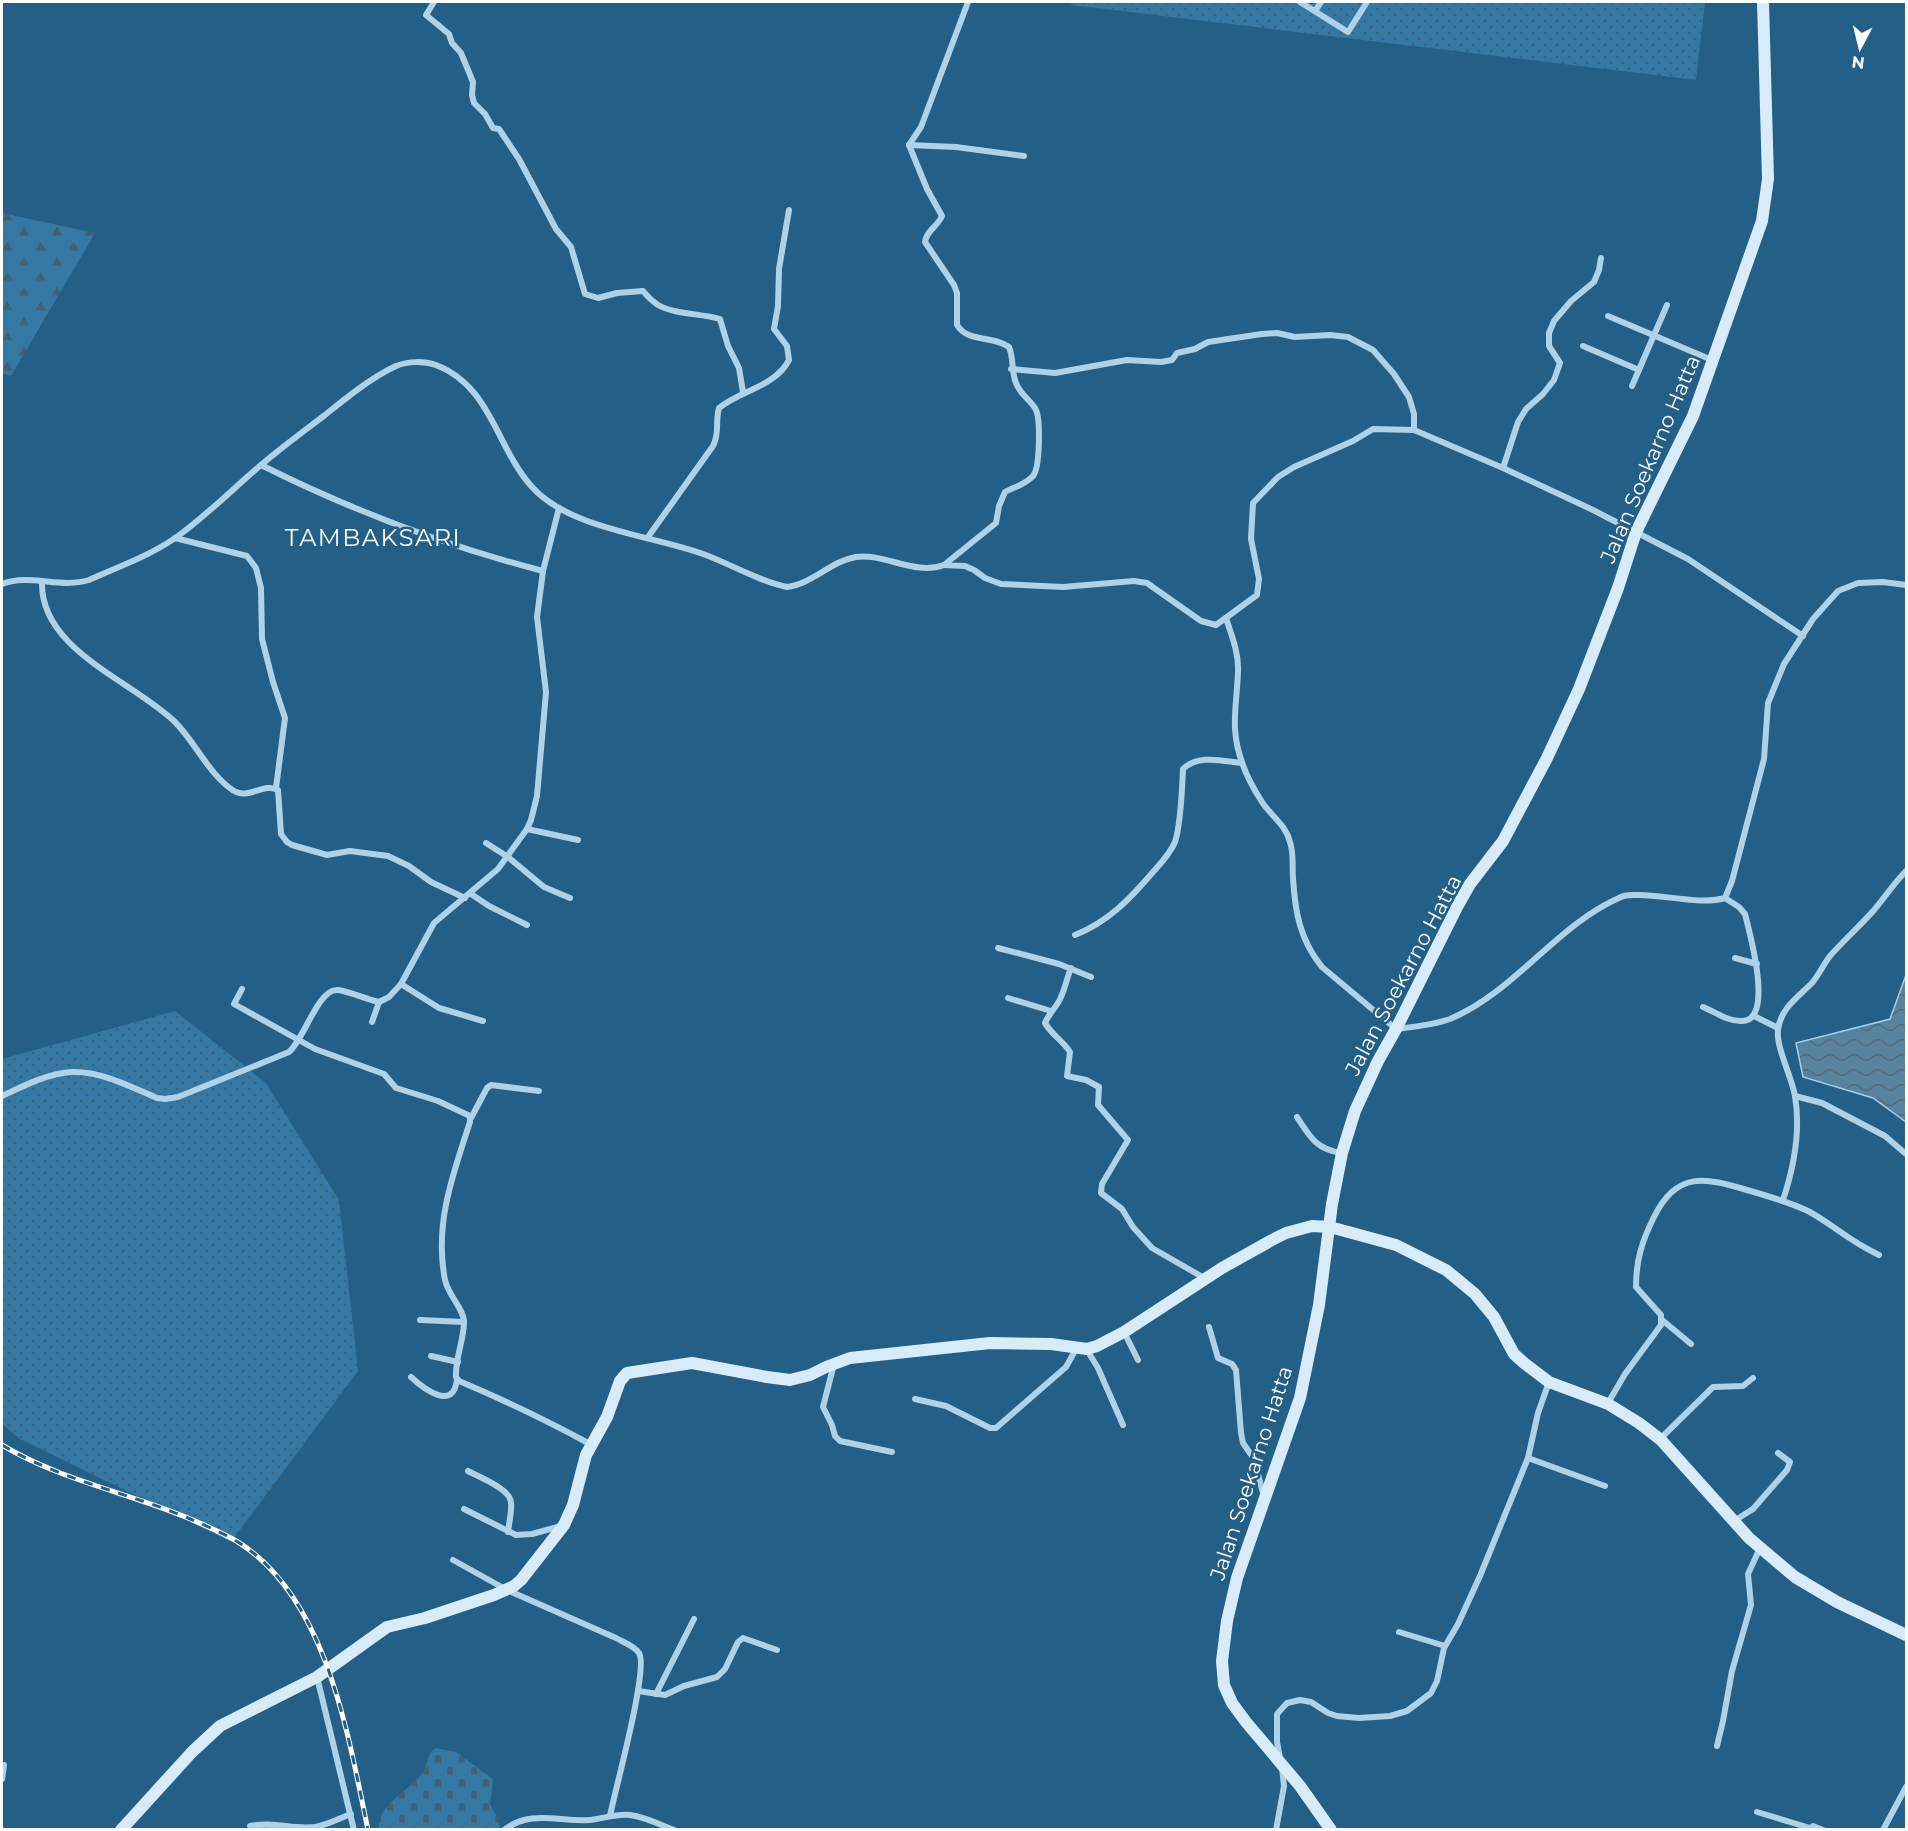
<svg xmlns="http://www.w3.org/2000/svg" width="1908" height="1831" viewBox="0 0 1908 1831" font-family="Montserrat,sans-serif">
<style>
.grass{fill:url(#grass-dots)}
.forest{fill:url(#forest-firs)}
.cemetery{fill:url(#cemetery-stones)}
.water{fill:url(#water-waves);stroke:#a2d0eb;stroke-width:1.5}
.lines{fill:none;stroke-linecap:round;stroke-linejoin:round}
.street{stroke:#aed3e9;stroke-width:6}
.secondary{stroke:#d8ebf8;stroke-width:12}
.rail-casing{stroke:#fff;stroke-width:5}
.rail{stroke:#235f87;stroke-width:3;stroke-dasharray:9;stroke-linecap:butt}
.labels{text-anchor:middle;dominant-baseline:central;stroke-width:5;stroke-linejoin:round;paint-order:stroke}
.street-label{font-size:21px;fill:#fff;stroke:#235f87}
.quarter-label{font-size:24px;letter-spacing:1.5px;fill:#fff;stroke:#235f87}
</style>
<defs>
<pattern id="grass-dots" width="8" height="8" patternUnits="userSpaceOnUse" patternTransform="scale(1.5)"><rect width="8" height="8" fill="#3478a3"/><path d="M2 2h.1M6 6h.1" fill="none" stroke="#416073" stroke-width="1.8" stroke-linecap="round"/></pattern>
<pattern id="forest-firs" width="22" height="20" patternUnits="userSpaceOnUse" patternTransform="scale(1.5)"><rect width="22" height="20" fill="#3478a3"/><path d="M5 1l3.5 6h-7zM16 11l3.5 6h-7z" fill="#416073"/></pattern>
<pattern id="cemetery-stones" width="16" height="16" patternUnits="userSpaceOnUse" patternTransform="scale(1.5)"><rect width="16" height="16" fill="#3478a3"/><path d="M2 7V4a2 2 0 0 1 4 0v3zM10 15v-3a2 2 0 0 1 4 0v3z" fill="#416073"/></pattern>
<pattern id="water-waves" width="16" height="10" patternUnits="userSpaceOnUse" patternTransform="scale(1.5)"><rect width="16" height="10" fill="#58839e"/><path d="M0 5q4-4 8 0t8 0" fill="none" stroke="#536a79"/></pattern>
</defs>
<rect width="100%" height="100%" fill="#235f87"/>
<g class="grass">
<polygon points="1072,2 1705,2 1696,80 1071,5"/>
<polygon points="175,1011 266,1083 339,1200 358,1371 231,1542 20,1439 2,1424 2,1059"/>
</g>
<polygon class="forest" points="2,213 95,233 11,376 2,373"/>
<path class="cemetery" d="M436,1748L456,1752L493,1779L490,1804L498,1819L500,1829H379C376,1805 412,1789 423,1772C428,1763 427,1753 436,1748Z"/>
<polygon class="water" points="1906,975 1906,1122 1873,1098 1803,1077 1796,1043 1890,1019"/>
<g class="lines">
<g class="street">
<path d="M434,2L426,15L449,34L452,43L461,53L473,82L472,95L474,103L485,114L493,128L499,129L519,159L556,229L571,247L585,294L598,298L617,293L643,291C647,296 652,301 658,305C676,315 700,313 720,319L728,346L739,368L743,392"/>
<path d="M968,2L921,127L909,145L927,189L942,216C938,226 926,231 925,242L954,285L957,293V325C968,343 993,335 1009,347C1014,358 1011,371 1016,383C1020,394 1029,399 1035,408C1041,417 1040,468 1033,476C1025,485 1014,487 1005,492L999,506L996,523L944,565L965,566L974,570L985,578L1001,584L1063,587L1134,581L1147,583L1201,621L1216,625L1257,595L1259,579L1251,539L1253,503L1278,477L1294,467L1353,441L1373,429L1414,430L1503,468L1593,510L1688,559L1803,636"/>
<polyline points="1300,2 1348,32 1367,2"/>
<polyline points="1315,11 1321,2"/>
<polyline points="909,145 956,147 1024,156"/>
<polyline points="1608,316 1712,360"/>
<polyline points="1583,346 1639,370"/>
<polyline points="1011,369 1055,373 1127,360 1161,362 1172,360 1177,353 1195,349 1208,342 1262,334 1277,333 1295,337 1330,335 1348,337 1373,350 1394,374 1409,397 1414,414 1414,430"/>
<polyline points="1632,386 1667,305"/>
<path d="M261,465C351,510 446,546 543,571"/>
<polyline points="1503,468 1518,422 1526,409 1543,394 1554,380 1560,363 1549,346 1549,333 1554,321 1571,301 1594,282 1599,270 1601,258"/>
<path d="M648,537L713,446C720,433 715,421 719,408C741,390 775,387 789,360L787,346L774,329L778,306L779,269L789,210"/>
<polyline points="175,538 247,556 256,568 261,588 262,639 273,682 285,718 276,788"/>
<path d="M42,582C40,650 133,681 175,722C196,743 209,775 234,791C249,800 264,782 278,790L281,834L287,842L292,845L327,855L350,851L388,856L409,866L431,882L465,898"/>
<path d="M2,584C30,573 60,589 89,580C120,566 155,554 182,533C210,512 235,487 261,465C282,447 304,431 325,415C346,398 372,377 396,366C408,361 424,361 436,365C491,386 496,447 532,487C570,529 650,535 703,554C731,564 758,581 787,587C812,584 831,561 856,557C885,553 915,576 944,565"/>
<path d="M1226,618C1231,634 1239,653 1238,671C1237,706 1229,729 1243,765C1247,777 1255,791 1262,802C1271,816 1286,825 1290,842C1294,853 1292,866 1293,878C1295,912 1300,940 1322,967L1396,1029C1413,1027 1434,1025 1450,1019C1515,992 1556,925 1621,897C1627,894 1633,895 1639,895C1665,895 1701,905 1725,898L1732,881L1764,759L1768,703L1784,664L1813,619L1838,591L1858,583L1883,582L1906,585"/>
<polyline points="527,829 578,840"/>
<polyline points="486,843 508,857 544,887 570,898"/>
<polyline points="471,894 489,906 527,925"/>
<path d="M1075,935C1108,922 1130,899 1153,872C1161,863 1170,854 1175,842C1181,824 1182,789 1183,769C1198,754 1223,761 1242,763"/>
<polyline points="998,948 1059,964 1091,977"/>
<polyline points="1735,958 1757,964"/>
<path d="M1071,968C1067,978 1065,988 1061,997C1057,1007 1049,1013 1045,1023C1051,1034 1063,1041 1070,1052L1067,1076L1086,1080L1099,1087L1098,1105L1128,1140L1102,1184L1101,1193L1122,1209L1133,1227L1152,1248L1206,1279"/>
<polyline points="401,984 439,1008 483,1021"/>
<path d="M242,989L234,1004L315,1049L384,1074L396,1088L438,1101L470,1116V1122C453,1174 434,1224 445,1280C448,1295 464,1309 464,1322C464,1340 455,1358 456,1377L459,1381C504,1400 548,1421 590,1444"/>
<polyline points="1008,998 1051,1011"/>
<path d="M1703,1007C1715,1012 1729,1022 1742,1021C1775,1021 1749,931 1745,914L1739,907L1725,898"/>
<polyline points="1754,1016 1778,1028"/>
<polyline points="372,1022 379,1002"/>
<path d="M2,1096C23,1086 49,1073 72,1072C101,1071 131,1087 157,1098L165,1099L178,1097L289,1052C304,1040 318,988 338,990C351,992 366,999 379,1002L389,997L401,984L434,923L498,869L527,829L531,820L537,796L546,692L537,617L543,571L559,508"/>
<polyline points="1795,1096 1822,1103 1885,1136 1906,1154"/>
<path d="M1297,1117C1310,1137 1316,1149 1341,1153"/>
<polyline points="471,1118 487,1088 491,1085 539,1091"/>
<path d="M1783,1200C1794,1167 1801,1132 1795,1096C1792,1077 1776,1048 1778,1030C1780,1009 1798,997 1812,983C1819,975 1823,965 1830,956C1844,940 1860,926 1874,910C1885,897 1894,883 1906,871"/>
<polyline points="1661,1319 1691,1344"/>
<polyline points="420,1320 464,1322"/>
<polyline points="1209,1327 1218,1358 1232,1364 1236,1370 1241,1433 1243,1443 1254,1459 1264,1497"/>
<polyline points="1124,1332 1138,1360"/>
<polyline points="1087,1350 1098,1368 1123,1425"/>
<polyline points="431,1356 458,1362"/>
<polyline points="834,1364 823,1407 832,1425 835,1436 840,1441 892,1452"/>
<path d="M411,1377C424,1389 454,1412 457,1379"/>
<polyline points="915,1399 946,1406 990,1428 996,1428 1066,1367 1076,1349"/>
<path d="M1608,1403L1625,1374L1661,1325V1315L1636,1287C1636,1260 1642,1241 1654,1217C1677,1170 1706,1178 1747,1190C1768,1196 1789,1202 1808,1211C1823,1219 1837,1230 1851,1239C1860,1245 1869,1250 1879,1255"/>
<polyline points="1660,1439 1713,1387 1743,1386 1753,1378"/>
<polyline points="1528,1458 1605,1486"/>
<path d="M468,1471C479,1477 510,1489 511,1502C512,1511 509,1523 508,1532"/>
<polyline points="464,1509 516,1535 532,1534 561,1526"/>
<polyline points="1734,1521 1753,1509 1787,1470 1790,1462 1778,1453"/>
<path d="M453,1560L507,1590L616,1638C623,1642 635,1646 639,1653C649,1668 615,1790 610,1816"/>
<polyline points="1399,1632 1445,1646"/>
<polyline points="317,1677 354,1830"/>
<polyline points="638,1691 665,1695 684,1686 717,1677 725,1669 738,1642 743,1638 777,1650"/>
<polyline points="656,1694 694,1619"/>
<polyline points="1717,1746 1723,1721 1732,1671 1751,1605 1748,1574 1760,1548"/>
<polyline points="1280,1758 1277,1742 1277,1714 1287,1703 1300,1700 1311,1702 1328,1713 1337,1716 1359,1718 1390,1716 1407,1711 1431,1693 1437,1681 1444,1648 1458,1624 1480,1576 1528,1458 1538,1413 1549,1382"/>
<polyline points="2,1779 4,1765"/>
<polyline points="1757,1812 1810,1828"/>
<path d="M250,1826C275,1821 292,1830 315,1827C327,1825 340,1818 351,1814"/>
<path d="M504,1830C531,1809 558,1822 589,1820C603,1819 616,1813 630,1815C645,1817 659,1824 674,1830"/>
<polyline points="1276,1830 1284,1786 1282,1768"/>
<polyline points="1809,1830 1813,1826 1823,1830"/>
<polyline points="1883,1830 1906,1787"/>
</g>
<g class="secondary">
<polyline points="121,1830 192,1752 220,1726 317,1677 387,1627 425,1618 494,1595 514,1586 521,1580 564,1525 573,1505 586,1455 607,1417 620,1381 627,1373 692,1363 767,1377 790,1380 810,1375 826,1367 850,1358 990,1343 1051,1344 1087,1349 1097,1346 1124,1332 1222,1268 1272,1240 1286,1233 1312,1226 1330,1227 1396,1245 1446,1270 1475,1294 1494,1317 1514,1354 1524,1363 1549,1382 1608,1404 1639,1423 1661,1440 1749,1538 1795,1577 1837,1602 1906,1635"/>
<polyline points="1331,1830 1300,1786 1246,1722 1232,1703 1224,1685 1222,1661 1227,1621 1237,1578 1300,1398 1319,1305 1332,1204 1342,1153 1355,1111 1378,1061 1396,1029 1457,907 1470,884 1503,841 1547,758 1579,689 1618,588 1636,532 1693,416 1762,221 1768,179 1763,2"/>
</g>
<defs>
<path id="rail" d="M2,1445C60,1480 126,1492 188,1518C204,1525 223,1533 238,1542C327,1598 348,1735 368,1830"/>
</defs>
<use href="#rail" class="rail-casing"/>
<use href="#rail" class="rail"/>
</g>
<g class="labels">
<g class="street-label">
<text transform="translate(1650 459) rotate(-67)">Jalan Soekarno Hatta</text>
<text transform="translate(1403 975) rotate(-62)">Jalan Soekarno Hatta</text>
<text transform="translate(1251 1473) rotate(-72)">Jalan Soekarno Hatta</text>
</g>
<g class="quarter-label">
<text x="373" y="537">TAMBAKSARI</text>
</g>
</g>
<rect width="1908" height="1831" fill="none" stroke="#ffffff" stroke-width="6"/>
<g transform="translate(1860 48) rotate(187)" stroke="#235f87" stroke-width="4.5" paint-order="stroke">
<path d="M0-4.5L10 22L0 15L-10 22Z" fill="#ffffff"/>
<text y="-9" font-size="16" font-weight="bold" text-anchor="middle" fill="#ffffff">N</text>
</g>
</svg>
